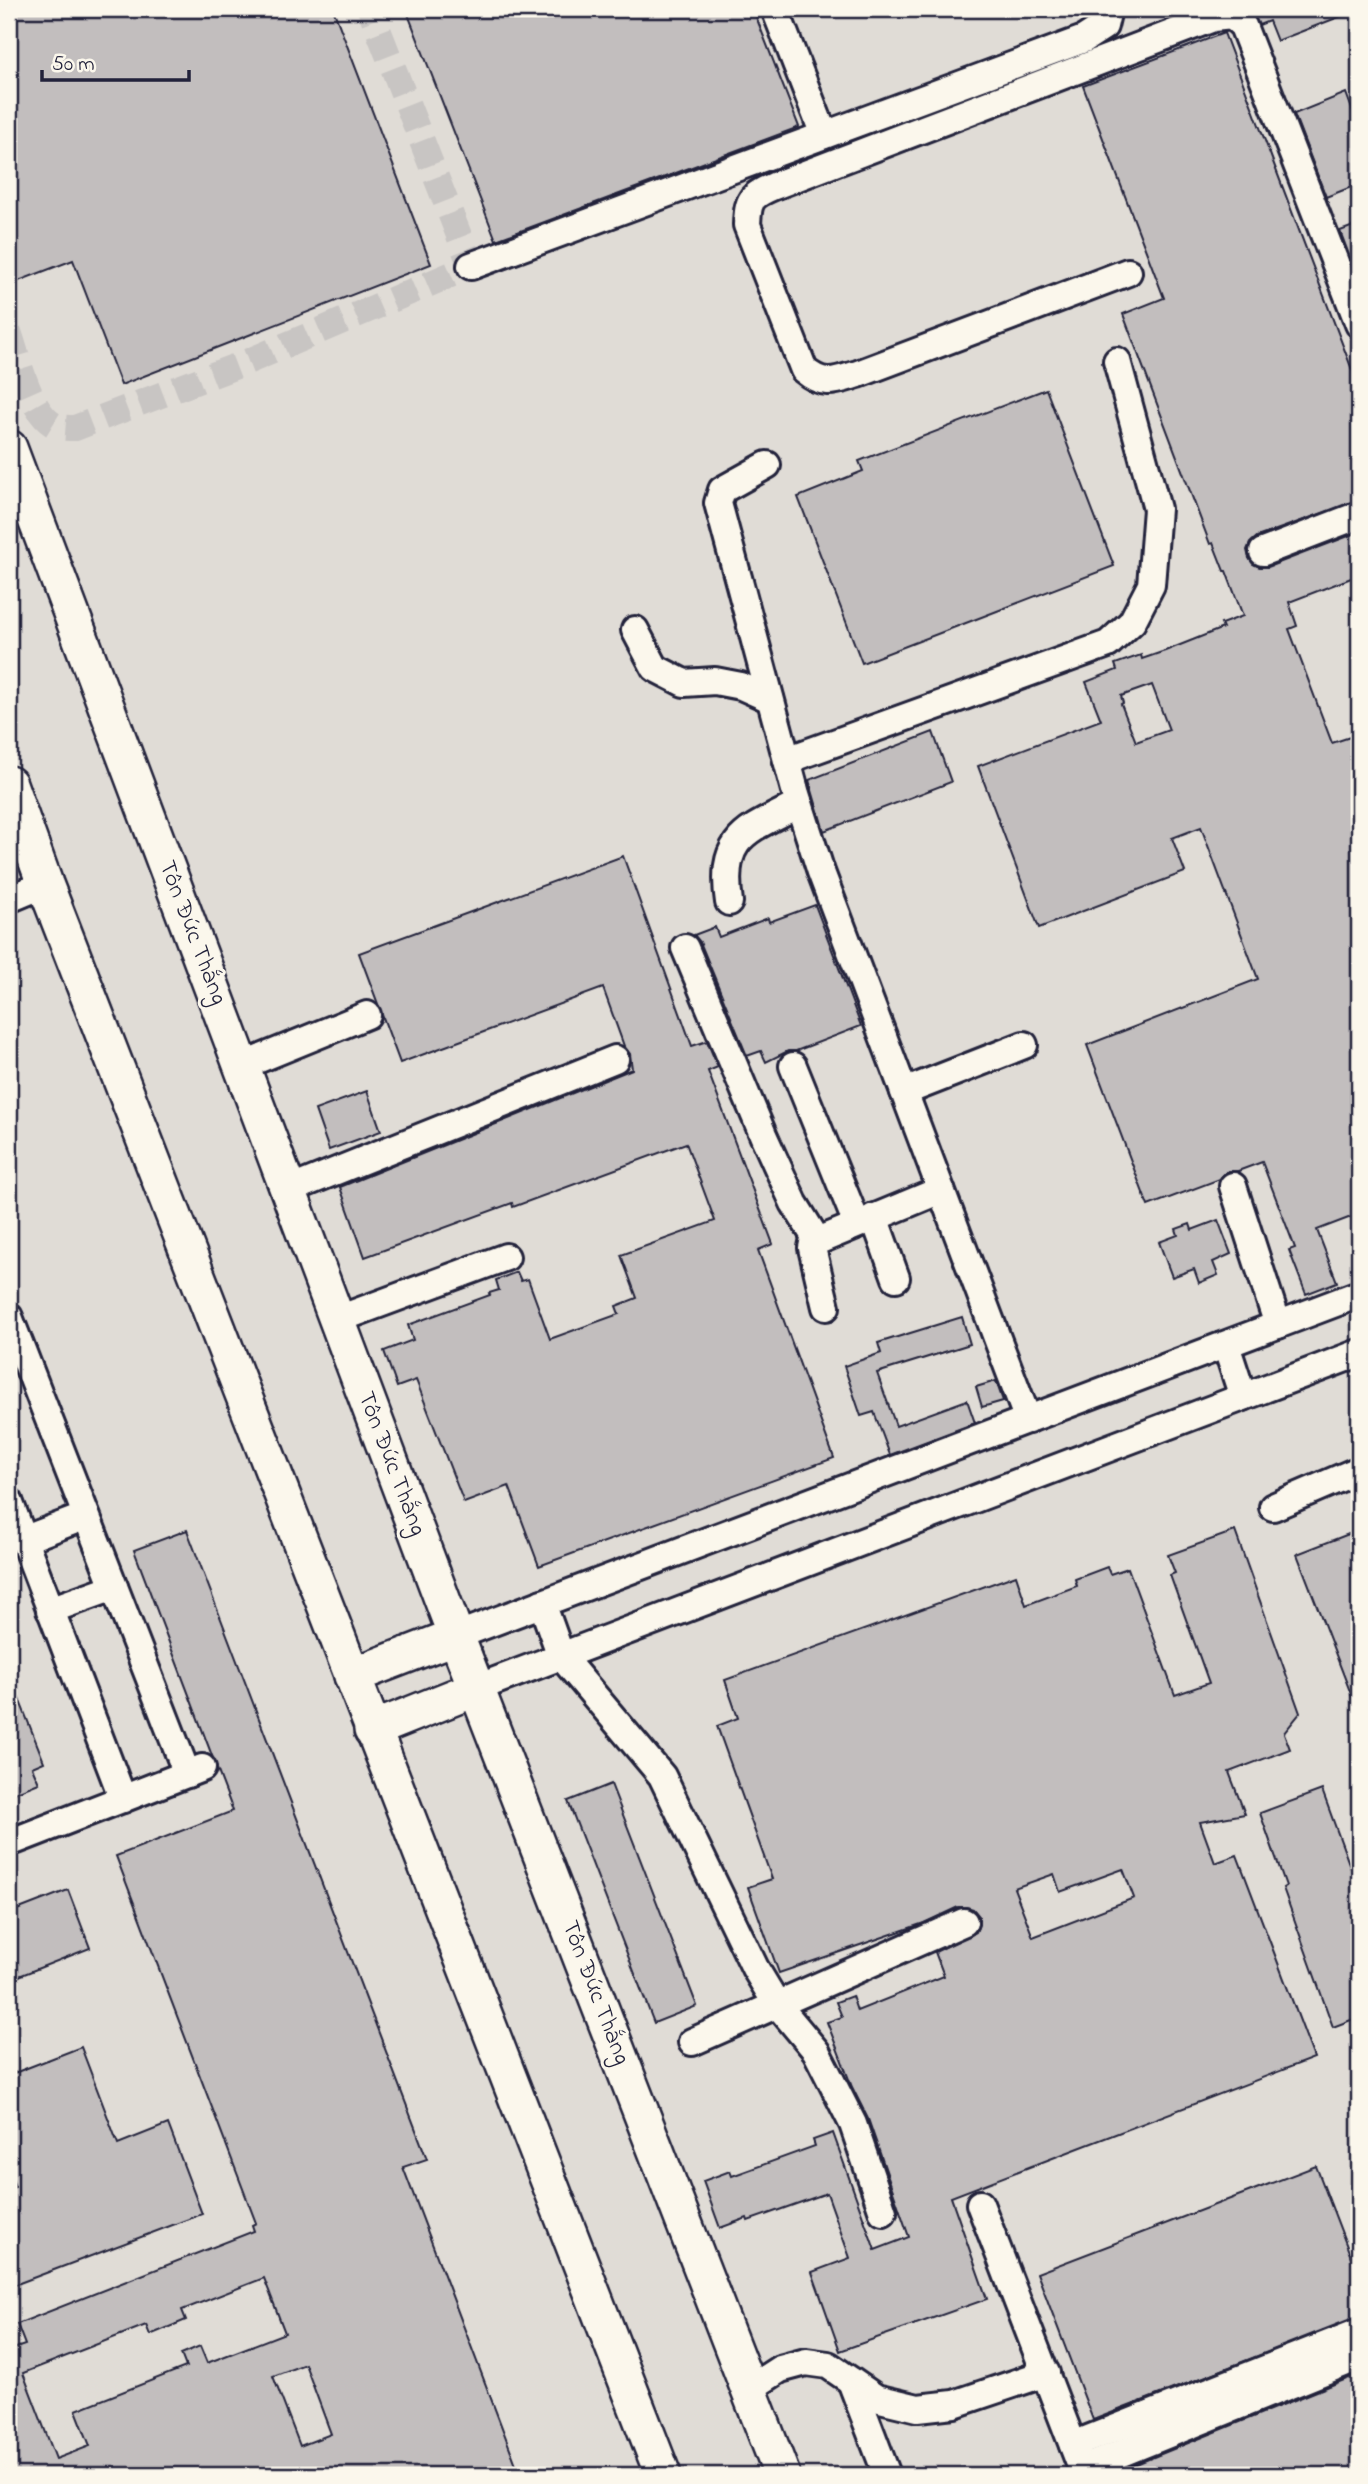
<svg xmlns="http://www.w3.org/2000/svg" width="1368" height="2484" viewBox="0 0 1368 2484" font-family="'Indie Flower',sans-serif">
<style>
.built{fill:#e0dcd6}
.building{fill:#c2bebe;stroke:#22223b;stroke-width:2;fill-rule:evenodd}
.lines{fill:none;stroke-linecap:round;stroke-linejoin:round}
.minor-tunnel{stroke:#c8c5c3;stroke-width:26;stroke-dasharray:26 13;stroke-linecap:butt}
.minor-casing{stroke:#22223b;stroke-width:32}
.major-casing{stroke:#22223b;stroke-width:40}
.minor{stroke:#fbf7ec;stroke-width:26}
.major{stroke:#fbf7ec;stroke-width:35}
.labels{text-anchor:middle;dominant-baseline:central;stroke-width:6;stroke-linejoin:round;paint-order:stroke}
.street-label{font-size:24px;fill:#22223b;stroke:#fbf7ec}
</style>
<rect width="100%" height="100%" fill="#f2eee5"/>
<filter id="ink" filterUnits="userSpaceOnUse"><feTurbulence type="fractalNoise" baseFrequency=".0143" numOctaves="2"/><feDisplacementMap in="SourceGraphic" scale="14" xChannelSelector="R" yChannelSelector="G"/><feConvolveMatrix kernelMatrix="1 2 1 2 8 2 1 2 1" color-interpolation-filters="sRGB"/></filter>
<g filter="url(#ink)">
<rect class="built" x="9" y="9" width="1350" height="2466"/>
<g class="building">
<polygon points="9,9 333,9 431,264 121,385 73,260 16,282 9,263"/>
<polygon points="406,9 753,9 799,127 496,240"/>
<polygon points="1249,9 1357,9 1357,10 1277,41 1269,21 1259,25"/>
<path d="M1224,33L1359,388V500L1257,537L1250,543L1247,550L1249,558L1253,564L1260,567H1268L1359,532V575L1289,602L1297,626L1289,629L1332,743L1350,737L1359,761V1214L1317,1230L1337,1282L1306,1294L1289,1250L1295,1248L1262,1162L1238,1171H1228L1220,1179L1148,1206L1087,1045L1258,979L1201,827L1172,838L1185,872L1039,928L978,766L1101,720L1086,682L1117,670L1115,664L1141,655L1142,659L1165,651L1223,628L1221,624L1243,616L1226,571H1224L1213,543L1210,544L1123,314L1164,298L1083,86ZM1152,685L1169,730L1136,742L1121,704L1123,703L1121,696Z"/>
<polygon points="1346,93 1359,128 1359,184 1326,197 1294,114"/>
<polygon points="1359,224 1359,281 1340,231"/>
<polygon points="1046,389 1114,566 862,663 798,497 863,471 859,461"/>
<polygon points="933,732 951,782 824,831 809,780"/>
<polygon points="623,856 692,1046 707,1041 718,1067 708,1071 773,1244 758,1250 834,1458 539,1566 509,1486 464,1503 416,1380 397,1387 384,1351 413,1340 408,1325 490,1295 489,1293 499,1290 496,1280 517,1272 521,1281 528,1279 550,1339 619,1314 616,1306 637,1298 621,1255 715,1221 686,1143 513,1207 512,1203 365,1257 340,1187 632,1069 630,1054 624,1046 603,988 400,1063 359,953"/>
<polygon points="815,905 861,1026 796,1051 788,1051 766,1062 761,1051 747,1056 700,942 694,935 715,927 719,937 768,918 769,922"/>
<polygon points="367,1091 381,1131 329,1150 315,1110"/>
<polygon points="1218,1220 1231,1254 1213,1262 1218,1275 1199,1283 1194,1269 1172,1277 1159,1242 1178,1235 1176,1229 1190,1224 1192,1230"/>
<polygon points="962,1317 970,1344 877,1373 896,1426 967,1400 975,1423 890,1455 874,1412 861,1416 844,1366 881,1353 878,1343"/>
<polygon points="996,1381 1003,1401 982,1407 976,1387"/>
<path d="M187,1530L427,2159L403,2167L520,2475H9V2341L13,2349L25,2345L17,2324L254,2231L252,2225L256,2223L116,1856L233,1811L134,1550ZM264,2278L285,2333L207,2363L200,2346L181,2354L186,2367L76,2410L90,2446L56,2459L23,2373L146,2325L150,2335L186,2320L182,2310ZM305,2364L331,2434L300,2446L273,2376Z"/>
<polygon points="1359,1530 1359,1712 1358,1712 1297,1554"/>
<path d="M1235,1531L1300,1713L1284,1733L1290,1749L1229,1772L1245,1814L1200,1822L1215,1863L1237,1855L1314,2058L951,2197L987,2299L840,2351L812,2272L850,2258L827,2193L748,2221L747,2218L720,2228L703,2181L730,2171L732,2176L815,2146L813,2140L833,2133L875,2250L909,2237L868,2119L852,2087L827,2022L842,2017L836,2002L852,1996L857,2011L944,1976L935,1952L976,1932L979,1924V1916L973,1909L966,1907H958L924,1923L779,1973L748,1887L772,1879L717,1726L738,1718L725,1680L1016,1575L1026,1605L1077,1586L1075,1579L1107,1567L1110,1574L1128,1568L1175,1695L1209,1683L1170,1575L1175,1573L1168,1555ZM1123,1869L1134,1898L1033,1937L1014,1888L1054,1874L1060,1892Z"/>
<polygon points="10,1676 44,1762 32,1767 39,1783 9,1795"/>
<polygon points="611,1784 697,2006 654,2023 568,1801"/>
<polygon points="1322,1790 1359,1891 1359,2017 1333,2027 1283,1888 1286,1886 1260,1813"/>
<polygon points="68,1890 90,1948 9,1980 9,1913"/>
<polygon points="81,2047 118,2144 168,2124 202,2214 9,2287 9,2189 15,2187 9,2171 9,2075"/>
<polygon points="1316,2166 1359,2278 1359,2317 1093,2420 1037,2273"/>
<polygon points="1359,2374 1359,2475 1109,2475"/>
</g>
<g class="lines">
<path class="minor-tunnel" d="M9,332C18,357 29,411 54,425C60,428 69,428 75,428L249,361L471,266L370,9"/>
<defs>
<g id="minor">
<polyline points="775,9 824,135"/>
<polyline points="471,266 1084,39 1104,26 1108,9"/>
<path d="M1128,272L858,374C835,381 824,387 804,370L747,225C748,200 750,196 774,186L1213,18L1232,16L1243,26L1359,324"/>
<polyline points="767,465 722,490 718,503 796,794 821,872 1028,1420"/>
<polyline points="1263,552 1359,515"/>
<polyline points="635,630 655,668 684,683 715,681 741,686 770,699"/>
<polyline points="787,760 1108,644 1132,622 1151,585 1157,509 1117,361"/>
<polyline points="9,899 45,884"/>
<path d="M729,902C719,835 748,831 799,804"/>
<polyline points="685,948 764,1137 794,1203 817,1240"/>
<polyline points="242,1066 367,1015"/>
<polyline points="793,1066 857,1224"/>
<polyline points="904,1092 1024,1045"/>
<polyline points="1233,1186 1278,1325"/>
<polyline points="289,1190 615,1059"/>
<polyline points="874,1217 896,1278"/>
<polyline points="826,1307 812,1248 813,1243 941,1190"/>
<polyline points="9,1317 187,1774"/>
<polyline points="336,1320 506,1257"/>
<polyline points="1226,1345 1243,1397"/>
<polyline points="9,1501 123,1799"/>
<polyline points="1273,1507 1359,1470"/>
<polyline points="23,1540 86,1516"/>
<polyline points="542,1603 561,1656 662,1776 755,1968 776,2003 816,2051 853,2124 883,2212"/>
<polyline points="50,1610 114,1587"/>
<polyline points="456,1636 1359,1294"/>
<polyline points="477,1688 1359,1353"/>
<polyline points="9,1843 202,1768"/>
<polyline points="692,2042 964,1922"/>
<polyline points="980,2204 1079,2461"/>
<polyline points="851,2381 887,2475"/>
<polyline points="749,2389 780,2369 806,2362 828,2365 876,2398 918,2408 954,2404 1046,2373"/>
<polyline points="1073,2445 1359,2332"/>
<polyline points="1082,2469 1359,2357"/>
</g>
<g id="major">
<polyline points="9,448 456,1636 782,2475"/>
<polyline points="9,784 45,884 663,2475"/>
<polyline points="352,1676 456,1636"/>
<polyline points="372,1730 477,1688"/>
</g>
</defs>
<use href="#minor" class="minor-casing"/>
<use href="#major" class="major-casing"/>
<use href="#minor" class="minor"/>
<use href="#major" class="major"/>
</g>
</g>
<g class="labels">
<g class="street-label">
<text transform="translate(192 933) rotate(69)">Tôn Đức Thắng</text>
<text transform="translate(391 1464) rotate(69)">Tôn Đức Thắng</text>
<text transform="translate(595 1993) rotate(69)">Tôn Đức Thắng</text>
</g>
</g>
<rect width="1368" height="2484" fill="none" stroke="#fbf7ec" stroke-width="35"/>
<rect x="18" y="18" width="1333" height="2449" fill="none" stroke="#22223b" stroke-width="2.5" filter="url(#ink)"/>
<path d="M42 70v10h147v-10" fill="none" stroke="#22223b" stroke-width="3.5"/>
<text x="52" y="70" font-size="21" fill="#22223b" stroke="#fbf7ec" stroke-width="5" paint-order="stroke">50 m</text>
</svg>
